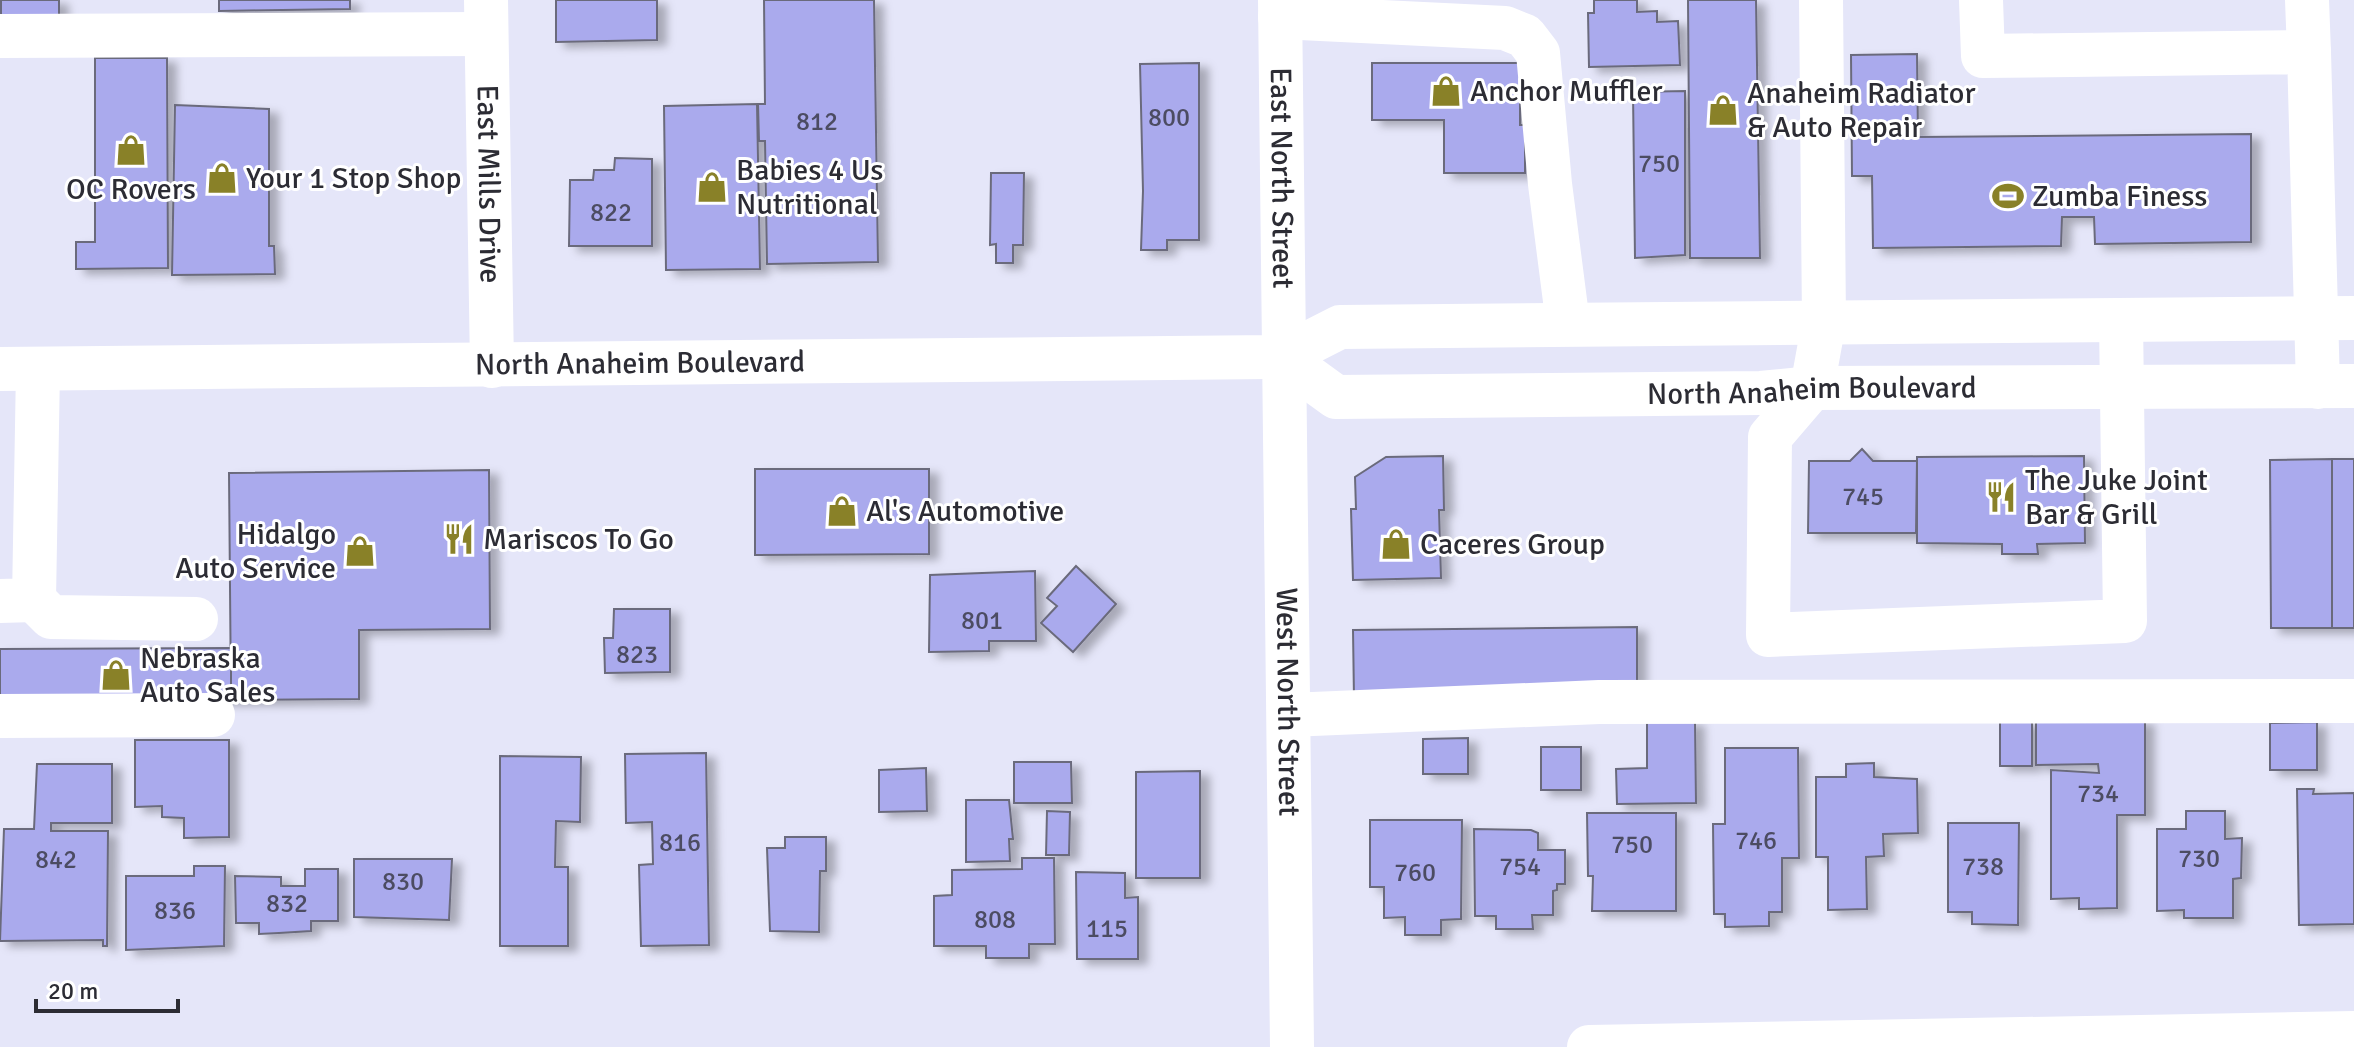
<svg xmlns="http://www.w3.org/2000/svg" width="2354" height="1047" viewBox="0 0 2354 1047" font-family="Signika,sans-serif">
<style>
.building{fill:#aaaaed;stroke:#6b6b7c;stroke-width:2;filter:url(#shadow)}
.lines{fill:none;stroke-linecap:round;stroke-linejoin:round}
.minor{stroke:#fff;stroke-width:44}
.major{stroke:#fff;stroke-width:44}
.labels{text-anchor:middle;dominant-baseline:central;stroke-width:6;stroke-linejoin:round;paint-order:stroke}
.number-label{font-size:26px;fill:#4c4c62}
.poi-label{font-size:30px;fill:#2c2c34;stroke:#fff;text-anchor:start}
.street-label{font-size:30px;fill:#2c2c34;stroke:#fff}
</style>
<defs>
<filter id="shadow"><feDropShadow dx="9" dy="5" stdDeviation="4" flood-color="#0004"/></filter>
</defs>
<rect width="100%" height="100%" fill="#e5e6f9"/>
<g class="building">
<polygon points="1,0 59,0 59,18 1,17"/>
<polygon points="219,0 350,0 350,9 219,11"/>
<polygon points="556,0 657,0 657,40 556,42"/>
<polygon points="764,0 874,0 878,262 767,264 765,141 759,141 758,104 765,104"/>
<polygon points="1594,0 1637,0 1637,12 1657,11 1657,22 1678,21 1680,65 1589,67 1588,13 1594,13"/>
<polygon points="1688,0 1756,0 1760,258 1690,258"/>
<polygon points="1917,54 1918,137 2251,134 2251,242 2095,244 2094,217 2062,217 2061,246 1873,248 1872,176 1852,176 1851,55"/>
<polygon points="95,58 167,58 168,268 76,269 76,242 95,242"/>
<polygon points="1199,63 1199,240 1167,240 1167,250 1141,250 1143,191 1140,64"/>
<polygon points="1372,63 1520,63 1520,125 1525,125 1525,173 1444,173 1444,120 1372,120"/>
<polygon points="1685,91 1685,255 1635,258 1633,92"/>
<polygon points="757,104 760,269 666,270 664,106"/>
<polygon points="175,105 269,109 269,246 274,246 275,274 172,275"/>
<polygon points="615,158 652,159 652,246 569,246 570,180 593,180 594,170 614,170"/>
<polygon points="991,173 1024,173 1023,245 1013,245 1013,263 996,263 996,244 990,245"/>
<polygon points="1862,449 1873,461 1917,461 1916,533 1808,533 1809,461 1850,461"/>
<polygon points="1443,456 1444,510 1439,510 1441,578 1353,580 1351,509 1356,509 1355,477 1386,457"/>
<polygon points="2084,456 2085,543 2037,544 2038,554 2002,554 2002,544 1917,543 1917,457"/>
<rect x="2332" y="459" width="22" height="169"/>
<polygon points="2332,459 2332,628 2271,628 2270,460"/>
<polygon points="755,469 929,469 929,554 755,555"/>
<polygon points="489,470 490,629 359,630 359,699 231,700 229,473"/>
<polygon points="1076,566 1116,604 1073,652 1041,623 1057,606 1047,598"/>
<polygon points="1035,571 1036,641 989,641 989,651 929,652 930,575"/>
<polygon points="614,609 670,609 670,672 605,673 604,638 613,638"/>
<polygon points="1637,627 1637,695 1354,698 1353,630"/>
<polygon points="231,648 231,700 0,701 0,649"/>
<polygon points="2145,720 2145,815 2117,815 2117,908 2079,909 2079,898 2051,899 2051,770 2099,773 2098,764 2036,765 2036,721"/>
<polygon points="1695,721 1696,803 1617,804 1616,769 1647,768 1647,722"/>
<rect x="2000" y="721" width="32" height="45"/>
<polygon points="2317,722 2317,770 2270,770 2270,723"/>
<polygon points="1468,738 1468,774 1423,774 1423,739"/>
<polygon points="135,740 229,740 229,837 184,838 184,818 162,817 162,806 135,807"/>
<rect x="1541" y="747" width="40" height="43"/>
<polygon points="1725,748 1798,748 1799,858 1782,858 1782,912 1769,912 1769,926 1725,927 1725,914 1714,914 1713,824 1725,824"/>
<polygon points="706,753 709,945 641,946 639,865 653,864 652,822 626,823 625,754"/>
<polygon points="500,756 581,757 580,822 556,821 555,867 568,867 568,946 500,946"/>
<polygon points="1014,762 1071,762 1072,803 1014,803"/>
<polygon points="1874,763 1874,777 1917,779 1918,833 1883,834 1884,856 1866,857 1867,909 1828,910 1828,857 1816,857 1816,777 1846,777 1846,764"/>
<polygon points="37,764 112,764 112,823 51,823 51,831 108,831 107,946 103,946 103,940 0,941 4,829 34,829"/>
<polygon points="926,768 927,811 879,812 879,770"/>
<polygon points="1200,771 1200,878 1136,878 1136,772"/>
<polygon points="2297,789 2314,789 2313,794 2354,793 2354,924 2299,925"/>
<polygon points="966,800 1009,800 1013,839 1009,839 1010,861 966,862"/>
<polygon points="1047,811 1070,812 1069,855 1046,855"/>
<polygon points="2186,811 2225,811 2225,839 2242,838 2241,878 2233,879 2233,918 2184,918 2184,910 2157,911 2157,829 2186,829"/>
<polygon points="1587,813 1676,813 1676,911 1592,911 1593,876 1588,876"/>
<polygon points="1370,820 1462,820 1461,919 1441,920 1441,935 1405,935 1405,917 1384,918 1384,887 1370,887"/>
<polygon points="1948,823 2019,823 2018,925 1972,924 1972,912 1948,912"/>
<polygon points="1474,829 1531,830 1538,833 1538,850 1565,850 1565,884 1557,884 1557,890 1553,891 1553,915 1532,915 1533,929 1496,929 1496,916 1475,916"/>
<polygon points="785,837 826,837 826,871 820,871 819,932 770,931 767,848 785,848"/>
<polygon points="1022,858 1054,858 1055,944 1029,944 1029,958 986,958 986,946 934,946 934,896 952,895 952,870 1022,869"/>
<polygon points="354,859 452,859 449,920 354,917"/>
<polygon points="194,866 225,866 224,946 126,950 126,876 194,876"/>
<polygon points="305,869 338,869 338,921 311,921 311,931 279,933 259,934 259,923 236,923 235,876 281,877 281,886 305,886"/>
<polygon points="1076,872 1125,873 1125,898 1138,897 1138,959 1077,959"/>
</g>
<g class="lines">
<g class="minor">
<path id="s1" d="M486,0L492,366"/>
<path id="s2" d="M1280,0L1292,1047"/>
<polyline points="1821,0 1824,322 1812,388 1770,437 1768,635 2125,621 2121,320"/>
<polyline points="1981,0 1983,56 2309,52 2318,387"/>
<polyline points="2307,0 2309,52"/>
<polyline points="1280,17 1505,28 1525,36 1538,53 1550,184 1568,324"/>
<polyline points="0,36 486,34"/>
<polyline points="34,600 51,617 196,619"/>
<polyline points="0,601 34,600 38,369"/>
<polyline points="1289,715 1599,702 2354,701"/>
<polyline points="0,716 213,715"/>
<polyline points="1589,1047 2354,1033"/>
</g>
<g class="major">
<path id="s3" d="M1281,357L1336,397L1761,393L1812,388L2354,386"/>
<path id="s4" d="M0,369L1281,357L1340,327L2354,318"/>
</g>
</g>
<defs>
<symbol id="shop-bare" viewBox="-9 -9 18 18"><path d="M-5-2.5h2.3a2.7 3.5 0 0 1 5.4 0H5L5.5 6h-11ZM-1.5-2.5h3a1.5 2.3 0 0 0-3 0Z" fill="#898128" stroke="#fff" stroke-width="2.5" paint-order="stroke"/></symbol>
<symbol id="stadium-bare" viewBox="-9 -9 18 18"><path d="M0-5a6.5 5 0 1 0 0 10a6.5 5 0 1 0 0-10ZM-3.5-1.8h7v3.6h-7Z" fill="#898128" stroke="#fff" stroke-width="2.5" paint-order="stroke"/></symbol>
<symbol id="restaurant-bare" viewBox="-9 -9 18 18"><path d="M-5-6h1v4h1v-4h1v4h1v-4h1v5L-1.5 .5V6h-2V.5L-5-1ZM5-6V6H3V1.5H1.5Q1.5-4 5-6Z" fill="#898128" stroke="#fff" stroke-width="2.5" paint-order="stroke"/></symbol>
</defs>
<g fill-rule="evenodd">
<use href="#shop-bare" x="1424" y="69" width="44" height="44"/>
<use href="#shop-bare" x="1701" y="88" width="44" height="44"/>
<use href="#shop-bare" x="109" y="128" width="44" height="44"/>
<use href="#shop-bare" x="200" y="156" width="44" height="44"/>
<use href="#shop-bare" x="690" y="165" width="44" height="44"/>
<use href="#stadium-bare" x="1986" y="174" width="44" height="44"/>
<use href="#restaurant-bare" x="1979" y="475" width="44" height="44"/>
<use href="#shop-bare" x="820" y="489" width="44" height="44"/>
<use href="#restaurant-bare" x="437" y="517" width="44" height="44"/>
<use href="#shop-bare" x="1374" y="522" width="44" height="44"/>
<use href="#shop-bare" x="338" y="529" width="44" height="44"/>
<use href="#shop-bare" x="94" y="653" width="44" height="44"/>
</g>
<g class="labels">
<g class="number-label">
<text x="1169" y="118">800</text>
<text x="817" y="122">812</text>
<text x="1659" y="164">750</text>
<text x="611" y="213">822</text>
<text x="1863" y="497">745</text>
<text x="982" y="621">801</text>
<text x="637" y="655">823</text>
<text x="2098" y="794">734</text>
<text x="1756" y="841">746</text>
<text x="680" y="843">816</text>
<text x="1632" y="845">750</text>
<text x="2199" y="859">730</text>
<text x="56" y="860">842</text>
<text x="1520" y="867">754</text>
<text x="1983" y="867">738</text>
<text x="1415" y="873">760</text>
<text x="403" y="882">830</text>
<text x="287" y="904">832</text>
<text x="175" y="911">836</text>
<text x="995" y="920">808</text>
<text x="1107" y="929">115</text>
</g>
<g class="poi-label">
<text x="1470" y="91">Anchor Muffler</text>
<text x="1747" y="93">Anaheim Radiator<tspan x="1747" dy="34">&amp; Auto Repair</tspan></text>
<text x="736" y="170">Babies 4 Us<tspan x="736" dy="34">Nutritional</tspan></text>
<text x="246" y="178">Your 1 Stop Shop</text>
<text x="131" y="189" text-anchor="middle">OC Rovers</text>
<text x="2032" y="196">Zumba Finess</text>
<text x="2025" y="480">The Juke Joint<tspan x="2025" dy="34">Bar &amp; Grill</tspan></text>
<text x="866" y="511">Al's Automotive</text>
<text x="336" y="534" text-anchor="end">Hidalgo<tspan x="336" dy="34">Auto Service</tspan></text>
<text x="483" y="539">Mariscos To Go</text>
<text x="1420" y="544">Caceres Group</text>
<text x="140" y="658">Nebraska<tspan x="140" dy="34">Auto Sales</tspan></text>
</g>
<g class="street-label">
<text stroke="none"><textPath href="#s2" startOffset="178">East North Street</textPath></text>
<text stroke="none"><textPath href="#s1" startOffset="184">East Mills Drive</textPath></text>
<text stroke="none"><textPath href="#s4" startOffset="640">North Anaheim Boulevard</textPath></text>
<text stroke="none"><textPath href="#s3" startOffset="544">North Anaheim Boulevard</textPath></text>
<text stroke="none"><textPath href="#s2" startOffset="702">West North Street</textPath></text>
</g>
</g>
<path d="M36 999v12h142v-12" fill="none" stroke="#2c2c34" stroke-width="4"/>
<text x="48" y="999" font-size="24" fill="#2c2c34" stroke="#ffffff" stroke-width="6" paint-order="stroke">20 m</text>
</svg>
